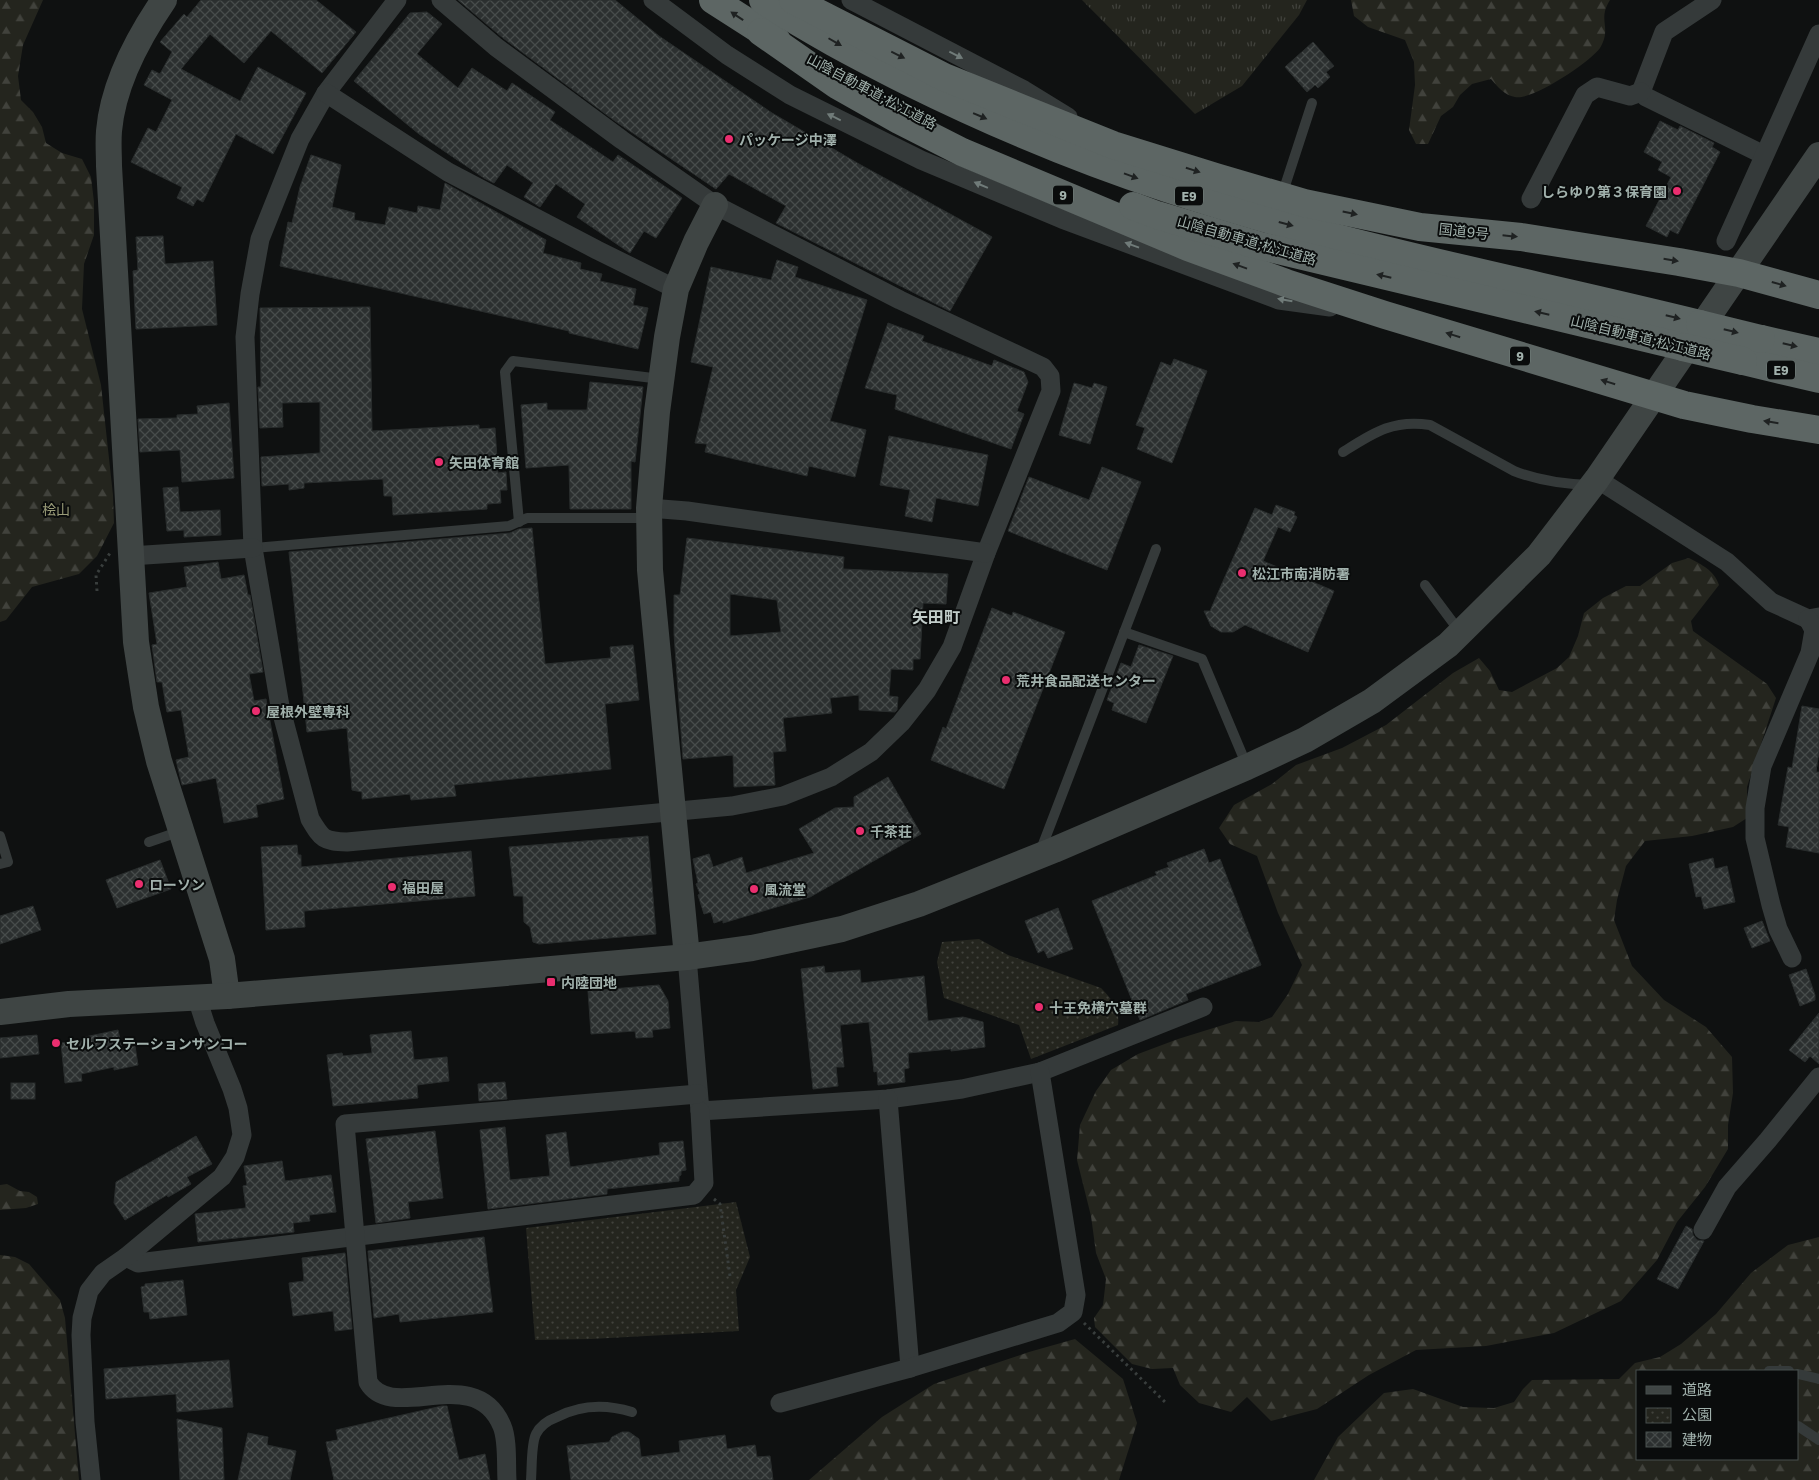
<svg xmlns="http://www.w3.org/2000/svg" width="1819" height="1480" viewBox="0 0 1819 1480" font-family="'Golos Text','Noto Sans JP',sans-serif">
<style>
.grass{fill:url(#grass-tufts)}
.forest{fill:url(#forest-firs);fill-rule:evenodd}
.park{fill:url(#park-dots)}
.building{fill:url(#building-cross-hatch);stroke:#292d2d;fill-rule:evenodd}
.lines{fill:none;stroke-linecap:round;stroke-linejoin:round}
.path{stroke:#393e3d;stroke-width:3;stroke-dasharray:2.5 4;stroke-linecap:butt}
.lane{stroke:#353a3a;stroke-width:10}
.street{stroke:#353a3a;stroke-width:19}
.secondary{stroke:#3f4544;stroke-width:26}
.highway{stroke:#5d6664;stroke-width:28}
.highway-bridge{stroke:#5d6664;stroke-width:28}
.oneway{fill:#1f2222}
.oneway2{fill:#707b79}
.poi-dot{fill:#ea2e6f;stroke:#0a0c0c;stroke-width:2}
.labels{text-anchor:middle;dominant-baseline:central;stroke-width:4;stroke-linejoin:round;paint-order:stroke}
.shield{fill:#0a0c0c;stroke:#74807c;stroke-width:1}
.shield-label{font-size:12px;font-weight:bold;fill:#a1b1ac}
.street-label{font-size:14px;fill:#a1b1ac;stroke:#0a0c0c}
.poi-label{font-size:14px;font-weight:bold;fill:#a1b1ac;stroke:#0a0c0c;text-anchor:start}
.park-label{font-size:14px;fill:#9a9c78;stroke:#0a0c0c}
.quarter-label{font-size:16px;font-weight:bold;fill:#c2cdca;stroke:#0a0c0c}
</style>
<defs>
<pattern id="grass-tufts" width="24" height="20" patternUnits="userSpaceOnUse" patternTransform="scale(1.25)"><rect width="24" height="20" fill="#24251e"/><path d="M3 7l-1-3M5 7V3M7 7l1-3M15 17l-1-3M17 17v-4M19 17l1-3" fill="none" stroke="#41423c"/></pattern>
<pattern id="forest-firs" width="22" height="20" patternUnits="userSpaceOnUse" patternTransform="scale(1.25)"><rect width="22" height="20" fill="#24251e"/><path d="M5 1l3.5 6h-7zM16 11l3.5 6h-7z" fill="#41423c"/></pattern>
<pattern id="park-dots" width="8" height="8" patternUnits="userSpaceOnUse" patternTransform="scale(1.25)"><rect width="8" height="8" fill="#24251e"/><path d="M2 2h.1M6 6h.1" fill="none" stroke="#41423c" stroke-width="1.8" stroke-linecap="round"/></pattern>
<pattern id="building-cross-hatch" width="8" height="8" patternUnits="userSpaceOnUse" patternTransform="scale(1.25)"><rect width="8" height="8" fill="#2c3030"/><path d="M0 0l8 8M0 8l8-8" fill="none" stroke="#474c4b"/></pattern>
</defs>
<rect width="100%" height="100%" fill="#0f1111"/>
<polygon class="grass" points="1082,0 1307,0 1299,15 1242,86 1195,114"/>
<g class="forest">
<polygon points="0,0 43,0 23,45 18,76 21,100 33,112 42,127 46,143 62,153 82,159 91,177 94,202 94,235 84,264 82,309 101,385 113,495 114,523 97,556 79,574 32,587 6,620 0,622"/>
<path d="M1351,0H1610C1608,3 1606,7 1605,11C1602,24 1610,31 1600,48C1590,62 1532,101 1515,97C1504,95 1498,87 1491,79L1472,84L1460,95L1453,107L1441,116L1428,144H1416L1409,130L1415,85L1414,62L1405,40L1368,27L1354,16Z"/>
<path d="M1689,558C1702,565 1714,570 1719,585L1691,621L1693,631L1767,684L1776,698L1747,787V818L1733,827L1692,836L1645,841L1626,866L1617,900L1614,920L1632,966L1664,1000L1706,1027L1732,1057L1733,1093L1728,1125V1149L1705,1187L1677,1222L1657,1260L1621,1301L1554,1333L1486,1346L1416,1350L1369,1375L1317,1409L1271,1421L1247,1397L1231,1412L1199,1403L1180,1385L1173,1368L1152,1369L1132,1364L1095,1327L1094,1318L1103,1305L1106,1279L1096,1253L1091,1216L1077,1160L1080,1125L1096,1091L1111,1070L1138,1054L1178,1039L1236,1021L1259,1022L1272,1017L1288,994L1302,965L1278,913L1257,856L1230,844L1219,828L1234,805L1272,784L1296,765L1342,748L1386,725L1453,673L1479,658L1490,671L1499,690L1512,692L1557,668L1569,657L1578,636L1584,613L1603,598L1626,586H1640L1672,563Z"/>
<polygon points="7,1184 20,1191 29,1192 37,1197 38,1204 26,1208 0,1210 0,1185"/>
<path d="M1819,1237V1480H1314L1338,1437L1384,1393L1413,1389L1463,1407L1494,1408L1514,1402L1523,1389L1532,1380L1619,1379L1635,1363L1660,1357L1681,1344L1716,1314L1751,1273L1788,1245ZM1638,1371H1798V1459H1638Z"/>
<polygon points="0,1255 15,1257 29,1264 60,1300 65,1318 79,1480 0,1480"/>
<polygon points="1075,1339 1123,1379 1137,1423 1119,1480 809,1480 882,1417 934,1384 1029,1352"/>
</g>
<g class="park">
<path d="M979,939L1008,955L1101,988C1112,999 1120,1010 1118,1025L1031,1059L1019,1025L944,998L937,962L942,942Z"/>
<polygon points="736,1202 750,1257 736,1290 739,1331 591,1339 535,1340 526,1228"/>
</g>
<g class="building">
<polygon points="201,0 316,0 356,32 322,73 271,31 244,63 210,34 181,69 240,101 258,67 306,93 273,154 236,134 203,202 197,199 193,206 177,198 182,187 131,162 148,128 156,132 172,100 144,85 152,70 160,74 172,52 160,42 184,14 187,17"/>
<polygon points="458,0 615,0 659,36 772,113 859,164 992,237 950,311 776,223 786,206 729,174 716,189 615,121 503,38"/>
<polygon points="427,12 442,24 417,54 458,88 472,68 507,91 512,83 555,112 550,120 613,162 618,155 682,198 656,238 644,231 630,253 577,217 585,204 556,184 540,207 524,197 533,183 507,165 494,183 484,178 419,134 354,81 410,13"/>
<polygon points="1313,42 1334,66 1326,72 1330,77 1318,88 1315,85 1307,92 1285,67"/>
<polygon points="1660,121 1678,130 1680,126 1714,143 1712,147 1720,152 1678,234 1670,230 1667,237 1646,226 1671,177 1658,170 1662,162 1644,152"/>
<polygon points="311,155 341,165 332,207 355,213 354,220 385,225 389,207 417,213 418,206 440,210 445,183 546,240 543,253 581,263 580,269 602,274 600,281 636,289 633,305 648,308 638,349 569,333 569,331 280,266 288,222 292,223 300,187"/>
<polygon points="163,236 165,264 213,261 217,325 136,329 133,271 138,270 136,237"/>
<polygon points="777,260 798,267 795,277 867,300 830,421 866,430 855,477 809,466 807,476 705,452 707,444 695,443 713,367 691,362 711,267 771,280"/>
<polygon points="370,307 372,431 479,425 479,429 495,428 498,473 506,472 507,490 500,490 501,503 487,504 487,509 393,515 392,496 384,496 383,479 304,483 304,488 289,490 289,484 262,486 261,457 320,453 320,402 282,403 283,427 260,428 258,387 261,387 260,308"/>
<polygon points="888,323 924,336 922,341 992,366 994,360 1024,372 1028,382 1017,411 1024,414 1011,449 895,409 897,395 865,388"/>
<polygon points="1174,359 1207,371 1172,463 1137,449 1145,428 1136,425 1161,362 1171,366"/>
<polygon points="590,382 643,387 635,462 631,461 631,509 570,509 569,465 526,468 521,405 547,403 547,410 587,410"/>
<polygon points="1074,383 1092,388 1094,383 1107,387 1090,444 1059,435"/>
<polygon points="229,403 234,478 182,482 180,450 140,452 138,419 177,418 177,415 198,414 197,406"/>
<polygon points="889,436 988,455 978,506 936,498 932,522 905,516 910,490 880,485"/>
<polygon points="1102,467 1141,482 1107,570 1008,531 1029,477 1089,500"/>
<polygon points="178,487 180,512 220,510 221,535 184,537 184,530 167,531 163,488"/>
<polygon points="1276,505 1295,512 1294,515 1297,517 1290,532 1278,527 1263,561 1334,591 1308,652 1245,625 1233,632 1221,632 1211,626 1204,611 1210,611 1255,508 1272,515"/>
<polygon points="532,528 545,664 611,658 610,647 633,645 639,700 605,704 611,769 454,785 456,796 411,800 410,794 362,799 362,792 352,790 347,728 307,732 289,552 510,533 519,529"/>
<path d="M687,538L844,557L843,569L948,574L946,604L923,603L920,659H913V670L891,669L889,696L898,697L897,710L895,712L859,710V695L830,698L832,713L783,718L786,751L773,752L775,785L734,787L733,755L683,759L674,634V595H680ZM730,594L777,600L781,632L730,636Z"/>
<polygon points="218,562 221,579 244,575 248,595 250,595 263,672 249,674 254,701 266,699 284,799 256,805 258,817 224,823 216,778 182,785 176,760 189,757 181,710 167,712 162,682 157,682 152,645 157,644 149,593 187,587 184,567"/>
<polygon points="992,608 1012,616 1013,612 1065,632 1004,789 931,760 943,727 946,729"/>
<polygon points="1139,645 1173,656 1146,723 1112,710 1114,703 1107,700 1121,663 1131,667"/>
<polygon points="1802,706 1819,709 1819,751 1816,772 1819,772 1819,853 1786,847 1789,827 1778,825 1788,767 1792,768"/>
<polygon points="888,777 921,834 810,897 723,923 723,920 714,923 711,912 704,914 698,895 700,894 696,884 698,883 693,859 709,854 713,867 742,857 746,873 814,853 799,829 835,808 854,807 854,797"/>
<polygon points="648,836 656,934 539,944 533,942 530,927 524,922 523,896 514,896 509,847"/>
<polygon points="297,845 298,855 301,855 301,867 471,851 475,896 304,911 305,927 266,930 261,847"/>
<polygon points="1204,849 1209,863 1220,859 1261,965 1186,994 1188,1000 1140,1020 1092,901 1157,875 1155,872 1169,867 1167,863"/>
<polygon points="1713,858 1715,869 1727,866 1735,902 1704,909 1701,896 1696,897 1689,864"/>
<polygon points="160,860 171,889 117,908 106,880"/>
<polygon points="33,906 41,930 0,944 0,916"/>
<polygon points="1058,908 1073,949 1048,958 1044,950 1038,953 1025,921"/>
<polygon points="1762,921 1770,941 1752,948 1744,928"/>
<polygon points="824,966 825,973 860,970 861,983 924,976 928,1021 963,1017 983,1022 985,1047 951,1051 951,1049 908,1053 909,1068 904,1069 905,1082 878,1085 877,1071 874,1072 869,1022 840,1025 844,1067 836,1067 838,1086 813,1089 801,969"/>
<polygon points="1806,969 1815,995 1815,1000 1800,1006 1789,975"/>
<polygon points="659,985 668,1001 670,1028 652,1030 653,1037 636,1038 635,1031 591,1034 588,991"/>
<polygon points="1819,1013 1819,1064 1810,1056 1805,1062 1789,1050"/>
<polygon points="118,1030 122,1049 135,1046 138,1065 114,1070 114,1067 81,1074 82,1081 65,1083 61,1043 85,1040 85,1037"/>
<polygon points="411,1031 414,1060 447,1057 449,1081 417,1085 418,1098 333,1106 327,1055 342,1053 343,1056 372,1053 370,1035"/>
<polygon points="37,1035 39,1054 0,1058 0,1038"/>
<polygon points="505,1082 507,1099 479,1101 478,1084"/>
<rect x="11" y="1083" width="24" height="16"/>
<polygon points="505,1127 510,1180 550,1176 546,1135 566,1132 570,1167 660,1155 659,1143 683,1141 686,1170 681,1171 681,1175 679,1176 679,1181 607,1189 607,1194 488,1209 480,1130"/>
<polygon points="435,1131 443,1198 408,1202 410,1218 376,1223 366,1139"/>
<polygon points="196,1136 212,1164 187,1177 191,1184 168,1197 167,1195 125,1220 114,1203 116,1182"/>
<polygon points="282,1161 285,1181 331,1175 336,1212 309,1215 310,1221 293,1223 294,1232 198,1242 195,1214 246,1208 243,1186 247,1185 244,1166"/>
<polygon points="1686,1226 1692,1229 1693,1235 1697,1240 1704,1241 1678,1289 1657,1279"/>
<polygon points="484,1237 493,1312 400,1322 399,1314 374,1318 368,1251"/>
<polygon points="345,1253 352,1329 335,1331 333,1311 293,1316 289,1283 304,1281 302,1258"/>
<polygon points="183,1280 187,1315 150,1319 149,1312 144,1312 141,1287 145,1286 145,1284"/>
<polygon points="229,1360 233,1407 177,1412 176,1394 106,1399 104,1369"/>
<polygon points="442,1406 447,1406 459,1460 485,1454 490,1480 334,1480 326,1442 338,1440 336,1430"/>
<polygon points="177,1419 222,1428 224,1480 180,1480"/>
<polygon points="622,1432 629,1432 639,1439 641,1457 680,1452 679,1441 725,1435 727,1449 755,1445 757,1457 770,1456 773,1480 571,1480 567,1446 609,1442 612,1437"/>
<polygon points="248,1433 268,1437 267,1445 296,1451 290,1480 238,1480"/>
</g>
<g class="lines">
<g class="path">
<polyline points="97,591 96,575 110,553"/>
<polyline points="714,1199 720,1204 730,1276"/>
<polyline points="1084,1323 1166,1403"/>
</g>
<g class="lane">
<polyline points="1282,195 1312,103"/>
<path d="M1343,452C1373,433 1393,419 1430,425L1514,471C1539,481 1563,484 1589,485"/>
<polyline points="519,522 505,372 513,361 661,379"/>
<polyline points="253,548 509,526 527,518 649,518"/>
<polyline points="1425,585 1460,632"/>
<polyline points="1124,632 1202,659 1247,766"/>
<polyline points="0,836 8,862 0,864"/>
<polyline points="149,842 181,831"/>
<polyline points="1040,852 1156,549"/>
<polyline points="1769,1371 1789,1371"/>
<polyline points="1798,1374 1819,1379"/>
<polyline points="1798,1426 1819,1440"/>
<path d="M531,1480C532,1468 531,1444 536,1434C540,1426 549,1420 557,1417C582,1404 606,1404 632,1412"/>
</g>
<g class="street">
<path d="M397,0L326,93L300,139L260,239L250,294L245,337L253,548L280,706L310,819C322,839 323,841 347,842L732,806L783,796L831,777L871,752L901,723L927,690L952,647L986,553L1051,391L1050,376L1043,367L900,300L715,205L622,140L496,47L441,0"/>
<polyline points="653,0 727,55 790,95 921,160 1062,219 1279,300 1330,307"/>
<polyline points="851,0 1024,90 1068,117"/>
<polyline points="1712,0 1664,32 1641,92 1646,97 1764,155"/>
<polyline points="326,93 448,172 597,250 676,289"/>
<polyline points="1531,199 1585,95 1597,87 1630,96 1641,92"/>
<polyline points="1726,241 1819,34"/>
<polyline points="1597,479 1727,562 1771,602 1808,619 1819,617"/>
<polyline points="649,508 687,511 986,553"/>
<polyline points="130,556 253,548"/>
<polyline points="687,957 700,1111 888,1099 962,1089 1040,1072 1203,1007"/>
<polyline points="1792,958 1778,929 1771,905 1755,838 1755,808 1762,766 1810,653 1814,630 1808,619"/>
<polyline points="888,1099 910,1368"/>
<polyline points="1703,1230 1727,1187 1768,1140 1819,1077"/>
<polyline points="126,1257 138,1263 694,1195 704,1183 700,1111"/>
<polyline points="780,1403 910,1368 1058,1323 1073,1312 1076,1295 1040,1072"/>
<polyline points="91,1480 85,1422 81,1335 82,1318 89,1291 103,1273 126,1257 222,1177 235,1157 242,1135 238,1108 232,1089 205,1023 197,998"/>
<path d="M507,1480C506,1465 508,1440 502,1426C475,1361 392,1424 368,1382L345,1124L698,1094"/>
</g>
<g class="secondary">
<path d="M164,0C138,38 113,84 109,131C108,143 109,155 109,166L136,642L146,707L159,761L222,959L227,996"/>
<polyline points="687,957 654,613 650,570 649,508 657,412 667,337 676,289 696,242 715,205"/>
<polyline points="0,1012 69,1004 227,996 460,977 687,957 752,948 842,929 919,904 1054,850 1247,767 1305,740 1372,701 1448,645 1539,555 1597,479 1819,155"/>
</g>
<g class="highway">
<polyline points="713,0 777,41"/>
<path d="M763,0C808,30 858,56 907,81C990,122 1077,159 1166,188C1340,246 1522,280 1700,324"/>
<polyline points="793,0 944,77 1023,109 1113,145 1216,177 1304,203 1420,227 1521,237 1679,262 1739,273 1819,295"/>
<polyline points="761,32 837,85 899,120 962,152 1188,247 1286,283 1385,315 1684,405 1752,419 1819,430"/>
<polyline points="1133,206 1157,215 1257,245 1683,347"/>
<polyline points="1761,339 1819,352"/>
<polyline points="1743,361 1819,379"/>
</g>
<g class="highway-bridge">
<polyline points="1700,324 1761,339"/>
<polyline points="1683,347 1743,361"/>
</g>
</g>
<defs><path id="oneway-solid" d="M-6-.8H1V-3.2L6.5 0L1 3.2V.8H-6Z" transform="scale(1.25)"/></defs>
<g class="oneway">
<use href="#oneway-solid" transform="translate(737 16) rotate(-146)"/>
<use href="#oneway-solid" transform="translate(835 42) rotate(30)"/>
<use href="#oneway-solid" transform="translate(898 55) rotate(26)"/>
<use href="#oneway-solid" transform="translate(980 116) rotate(23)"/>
<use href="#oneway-solid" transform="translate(1193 170) rotate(18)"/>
<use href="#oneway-solid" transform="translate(1131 176) rotate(20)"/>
<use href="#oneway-solid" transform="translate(1350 213) rotate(12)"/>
<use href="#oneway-solid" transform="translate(1286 224) rotate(15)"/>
<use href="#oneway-solid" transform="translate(1510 236) rotate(6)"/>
<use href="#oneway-solid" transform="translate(1671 260) rotate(9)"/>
<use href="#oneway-solid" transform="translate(1240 266) rotate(-160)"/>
<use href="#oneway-solid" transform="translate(1384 276) rotate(-167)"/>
<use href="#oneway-solid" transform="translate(1779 284) rotate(16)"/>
<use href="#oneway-solid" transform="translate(1542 313) rotate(-167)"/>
<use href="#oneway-solid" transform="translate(1673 317) rotate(14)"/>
<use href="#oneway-solid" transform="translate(1731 331) rotate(14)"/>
<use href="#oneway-solid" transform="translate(1453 335) rotate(-163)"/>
<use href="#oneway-solid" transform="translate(1790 345) rotate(13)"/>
<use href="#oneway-solid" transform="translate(1608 382) rotate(-163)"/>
<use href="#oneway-solid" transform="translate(1771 422) rotate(-171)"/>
</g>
<g class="oneway2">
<use href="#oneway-solid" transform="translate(956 55) rotate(27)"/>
<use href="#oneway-solid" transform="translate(834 117) rotate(-154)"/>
<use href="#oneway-solid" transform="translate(981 185) rotate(-157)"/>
<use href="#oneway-solid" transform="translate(1132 245) rotate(-160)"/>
<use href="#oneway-solid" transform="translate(1285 300) rotate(-170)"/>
</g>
<g class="poi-dot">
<circle cx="729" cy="139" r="5"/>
<circle cx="1677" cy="191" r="5"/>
<circle cx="439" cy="462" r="5"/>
<circle cx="1242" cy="573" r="5"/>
<circle cx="1006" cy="680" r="5"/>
<circle cx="256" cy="711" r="5"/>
<circle cx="860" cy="831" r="5"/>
<circle cx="139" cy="884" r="5"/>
<circle cx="392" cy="887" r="5"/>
<circle cx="754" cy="889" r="5"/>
<rect x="546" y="977" width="10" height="10" rx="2.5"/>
<circle cx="1039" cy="1007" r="5"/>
<circle cx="56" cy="1043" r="5"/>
</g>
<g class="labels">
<g class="shield">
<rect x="1053" y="185.5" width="20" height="19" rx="4"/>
<rect x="1175" y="186.5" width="28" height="19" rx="4"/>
<rect x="1510" y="346.5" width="20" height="19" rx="4"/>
<rect x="1767" y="360.5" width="28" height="19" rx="4"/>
</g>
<g class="shield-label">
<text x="1063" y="195">9</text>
<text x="1189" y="196">E9</text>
<text x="1520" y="356">9</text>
<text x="1781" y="370">E9</text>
</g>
<g class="street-label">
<text transform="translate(872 91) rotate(28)">山陰自動車道;松江道路</text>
<text transform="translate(1464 231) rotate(6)">国道9号</text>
<text transform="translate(1247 240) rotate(16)">山陰自動車道;松江道路</text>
<text transform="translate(1641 337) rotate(14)">山陰自動車道;松江道路</text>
</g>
<g class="poi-label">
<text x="739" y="139">パッケージ中澤</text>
<text x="1667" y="191" text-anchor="end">しらゆり第３保育園</text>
<text x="449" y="462">矢田体育館</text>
<text x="1252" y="573">松江市南消防署</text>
<text x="1016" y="680">荒井食品配送センター</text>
<text x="266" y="711">屋根外壁専科</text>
<text x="870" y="831">千茶荘</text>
<text x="149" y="884">ローソン</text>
<text x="402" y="887">福田屋</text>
<text x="764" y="889">風流堂</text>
<text x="561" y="982">内陸団地</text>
<text x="1049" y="1007">十王免横穴墓群</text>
<text x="66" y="1043">セルフステーションサンコー</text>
</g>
<g class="park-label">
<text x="56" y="509">桧山</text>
</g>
<g class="quarter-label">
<text x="936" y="617">矢田町</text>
</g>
</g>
<rect x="1636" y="1370" width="162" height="90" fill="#0a0c0c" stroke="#464e4c"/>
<rect x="1646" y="1386" width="25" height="8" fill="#3f4544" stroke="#464e4c"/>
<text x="1682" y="1395" font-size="15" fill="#a1b1ac">道路</text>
<rect x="1646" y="1408" width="25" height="15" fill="url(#park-dots)" stroke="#464e4c"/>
<text x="1682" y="1420" font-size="15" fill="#a1b1ac">公園</text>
<rect x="1646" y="1432" width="25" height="15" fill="url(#building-cross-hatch)" stroke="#464e4c"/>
<text x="1682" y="1445" font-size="15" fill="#a1b1ac">建物</text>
</svg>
